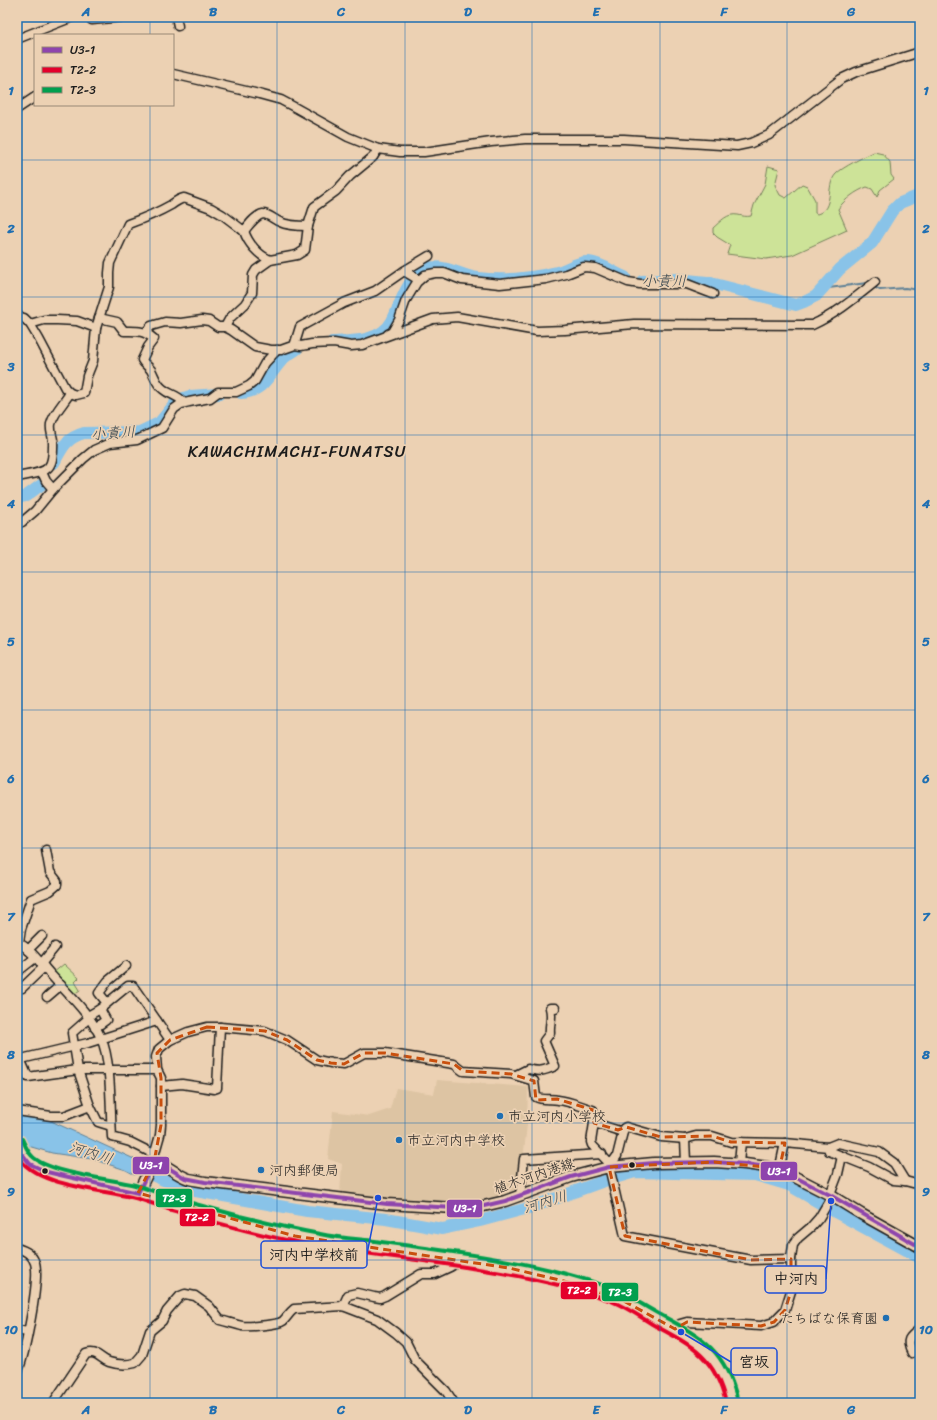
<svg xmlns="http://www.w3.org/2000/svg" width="937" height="1420" viewBox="0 0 937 1420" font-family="Sriracha,'Klee One',sans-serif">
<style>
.built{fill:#ddc4a3}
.green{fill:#cde398;stroke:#74805a}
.water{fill:#89c3e8;stroke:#5d8096}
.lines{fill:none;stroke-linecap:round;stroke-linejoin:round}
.stream{stroke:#5d8096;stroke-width:2}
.river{stroke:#89c3e8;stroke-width:12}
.minor-casing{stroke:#1c1c1c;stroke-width:11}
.major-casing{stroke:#1c1c1c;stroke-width:13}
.highway-casing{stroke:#1c1c1c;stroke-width:14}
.minor{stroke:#ecd1b3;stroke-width:8}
.major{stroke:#ecd1b3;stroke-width:10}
.highway{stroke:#ecd1b3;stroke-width:11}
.bus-1-casing{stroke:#ecd1b3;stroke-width:7}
.bus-2-casing{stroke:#ecd1b3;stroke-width:7}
.bus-3-casing{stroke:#ecd1b3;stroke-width:7}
.bus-1{stroke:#8e44ad;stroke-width:4}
.bus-2{stroke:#e4002b;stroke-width:4}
.bus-3{stroke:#019f4e;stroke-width:4}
.marked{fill:none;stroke:#c9500e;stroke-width:3;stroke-dasharray:8 5;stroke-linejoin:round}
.grid{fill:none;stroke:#1f6fb2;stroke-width:1;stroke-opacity:0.55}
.poi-dot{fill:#1f6fb2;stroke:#ecd1b3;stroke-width:1.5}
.bus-dot{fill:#1c1c1c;stroke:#ecd1b3;stroke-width:1.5}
.labels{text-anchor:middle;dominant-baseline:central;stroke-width:3.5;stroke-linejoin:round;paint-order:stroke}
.poi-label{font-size:14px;fill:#1c1c1c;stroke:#ecd1b3;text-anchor:start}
.street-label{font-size:14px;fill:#1c1c1c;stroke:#ecd1b3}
.water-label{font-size:15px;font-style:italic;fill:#37464f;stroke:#ecd1b3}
.quarter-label{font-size:16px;letter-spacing:1px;fill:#1c1c1c;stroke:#ecd1b3}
.leader{fill:none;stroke:#1d4ed8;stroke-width:1.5}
.callout-dot{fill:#1d4ed8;stroke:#ecd1b3;stroke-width:1.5}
.callout{fill:#ecd1b3;stroke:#1d4ed8;stroke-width:1.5}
.callout-label{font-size:15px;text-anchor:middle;font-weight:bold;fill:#1c1c1c}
.line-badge{stroke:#ecd1b3;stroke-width:1.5}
.badge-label{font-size:11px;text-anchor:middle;font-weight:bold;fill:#fff}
.neatline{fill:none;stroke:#1f6fb2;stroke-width:1.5}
.grid-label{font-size:13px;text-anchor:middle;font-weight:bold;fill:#1f6fb2}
</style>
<rect width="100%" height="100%" fill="#ecd1b3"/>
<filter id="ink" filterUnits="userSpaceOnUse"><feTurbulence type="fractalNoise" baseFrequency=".025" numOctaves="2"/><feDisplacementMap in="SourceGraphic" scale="8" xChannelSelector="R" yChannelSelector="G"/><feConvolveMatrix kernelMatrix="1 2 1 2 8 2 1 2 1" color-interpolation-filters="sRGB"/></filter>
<g filter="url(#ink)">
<polygon class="built" points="437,1080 528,1087 527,1125 519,1194 479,1205 415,1202 340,1194 342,1164 328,1159 333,1111 369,1116 390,1109 396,1088 434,1094"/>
<g class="green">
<path d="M874,152L883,154L890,162L891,175L894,179L880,190L877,197L872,189L867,187C856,191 845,199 838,209L847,230L792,255L766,259L727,254L730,245L717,237L713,233V228C721,221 727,213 738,215C743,216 746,217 751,216L754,205L765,184L768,166L779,169L775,185L780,195L786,198L802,184L807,186L815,200V213L817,214C835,209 825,185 836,174C841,168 867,155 874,152Z"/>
<polygon points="64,964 79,978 75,982 80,990 74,994 53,973"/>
</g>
<polygon class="water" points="17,1114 40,1116 143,1163 135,1175 126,1170 92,1159 52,1153 28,1146 17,1146"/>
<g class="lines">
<g class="stream">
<polyline points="876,288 880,290 905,288 920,290"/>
<polyline points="821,289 867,283"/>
</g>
<g class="river">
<polyline points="642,281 677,279 707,282 796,305 804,302 816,296 840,269 872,243 892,211 900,203 920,195"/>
<path d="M332,342C352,341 381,342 392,321C398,310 401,298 407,288C411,282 414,275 420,271C440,260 459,276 478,278C504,281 532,278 557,272C567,270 577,261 588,262C602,263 612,272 625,277"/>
<path d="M241,393C265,392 270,372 284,358C287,355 293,352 297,349"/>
<path d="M54,463C62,448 66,438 84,433L140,432L159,423L178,400L190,396L219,394"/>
<polyline points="17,498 26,496 41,485"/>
<polyline points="125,1163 184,1189 307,1211 386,1219 442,1229 480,1221 532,1207 601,1182 635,1172 755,1175 789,1185 837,1213 920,1258"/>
</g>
<defs>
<g id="minor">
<polyline points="88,17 92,20 122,17"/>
<polyline points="176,17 178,26"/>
<polyline points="17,39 73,17"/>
<polyline points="173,74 259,94 281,100 296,108 348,137 378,149 400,152 424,152 491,142 525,139 624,139 737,146 751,143 769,135 841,79 856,72 920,52"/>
<polyline points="17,109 35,97"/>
<path d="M244,231C248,243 258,255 270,260"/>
<polyline points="404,271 419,280"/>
<polyline points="17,316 24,318 30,324 44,320 57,320 77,321 96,328"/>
<path d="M99,318L117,322L124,331C138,331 143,330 154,339L148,347L142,360C144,364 148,366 151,370C155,377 156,384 163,389C171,396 176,393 184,403"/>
<polyline points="30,324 39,339 65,388 70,393"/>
<polyline points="225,327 230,318 245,304 252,293 253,275 256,270 270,260 297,255 305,250 308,226 314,207 336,191 350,176 373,157 378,149"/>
<path d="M146,332L151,326L165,322L181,323L202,320L209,321L218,327H225L231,330L255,347L271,350H281L295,345L301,346L312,344L334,343L351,346L362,345L433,319L457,317L537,331L565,330L634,324L812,325C836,314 855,298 875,282"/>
<polyline points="388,334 392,332 399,320 406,300 417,282 425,275 435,273 444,273 462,280 500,284 546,279 566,274 584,267 595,268 628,282 640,284 687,284 713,294"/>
<polyline points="295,345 295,343 300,327 344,303 375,291 404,271 429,256"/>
<polyline points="42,472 46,481 53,489"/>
<path d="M17,477C47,471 54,474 53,440C52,434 50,430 51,424C54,412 64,403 70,393L76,395L84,393L87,376L93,361L96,328L109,287V273L110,263L128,224C142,219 157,213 171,205C175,202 179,199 184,198L211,208L223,215L244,231C248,226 256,215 263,214C269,214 274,220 280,222C288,226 299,226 308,226"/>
<polyline points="17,524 22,522 35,511 53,489 83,459 94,450 110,443 137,440 162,428 174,409 181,404 189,402 210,398 218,392 236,392 249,386 255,381 265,363 277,350"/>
<path d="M17,942C29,947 43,966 52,976C69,995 90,1014 101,1038C112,1062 110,1110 112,1137L130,1142L150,1152"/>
<polyline points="19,942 21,929 31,899 50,891 57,885 57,881 50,872 46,850"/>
<polyline points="28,950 42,936"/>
<polyline points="41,964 55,947"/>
<polyline points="17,972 35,958"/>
<polyline points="22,988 44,967"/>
<polyline points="47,997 61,985"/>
<polyline points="107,1003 99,993 108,981 126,966"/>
<polyline points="88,1016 100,1009 128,986 133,986 170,1040"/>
<polyline points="95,1028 106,1020 100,1009"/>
<polyline points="17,1052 28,1077 78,1070 157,1070"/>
<polyline points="17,1060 88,1043 157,1021"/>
<path d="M516,1075L528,1069C539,1072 544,1071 555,1066L544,1041L550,1033C549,1023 553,1018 550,1008H555"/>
<polyline points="161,1086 182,1084 214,1089 217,1088 220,1027"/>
<polyline points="90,1106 98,1122 111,1126"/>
<polyline points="17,1111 51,1116 64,1116 90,1106 78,1070 72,1033 89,1018"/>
<polyline points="594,1123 591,1142 592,1145 608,1162 625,1236 751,1260 791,1259"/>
<polyline points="685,1139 686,1162"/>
<polyline points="828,1147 838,1143 879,1152 894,1163 905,1181"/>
<path d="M154,1162V1156L160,1135L161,1125V1078L157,1070L156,1057L159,1049L170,1040L188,1032L207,1027H220L265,1031L287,1040L317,1060L331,1063L344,1064L364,1053H385L454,1064L463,1071L511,1074L534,1081L536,1097C543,1101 551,1098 558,1100C570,1101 582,1107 593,1110L594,1123L623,1132L624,1128L626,1127L661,1137L685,1139L696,1136H712L731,1142L785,1143L828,1147L829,1151L869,1167L893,1180L905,1181L920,1185"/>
<polyline points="739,1163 741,1142"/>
<polyline points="609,1167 617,1156 623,1132"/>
<polyline points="779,1171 785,1143"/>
<polyline points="520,1196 524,1159 602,1154"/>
<path d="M17,1248C26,1251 32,1254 35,1263C40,1279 25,1357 17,1373"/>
<polyline points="343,1306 348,1295 357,1293 374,1297 380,1298 385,1296 421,1274 435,1274 450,1267 461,1260"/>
<polyline points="675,1329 680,1324 687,1322 761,1326 774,1322 778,1317 785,1310 791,1291 791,1259 793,1245 798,1238 811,1227 819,1218 829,1201 830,1195 838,1174 842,1156"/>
<polyline points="17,1330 27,1332"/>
<path d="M912,1353C905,1340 909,1337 920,1329"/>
<path d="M53,1403L86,1354C97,1350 100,1359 109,1362C118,1365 127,1365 135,1363L142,1355L150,1331L162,1321L167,1311L180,1296L185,1294L195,1296L209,1306L220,1320C228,1322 234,1324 242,1326C248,1327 278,1325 283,1321C287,1317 289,1313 294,1309L343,1306L377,1319L396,1333L406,1342L415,1360L446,1391L454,1403"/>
</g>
<path id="major" d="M138,1193L152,1164L154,1162L157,1161C167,1166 179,1176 189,1179C194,1180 200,1181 205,1182L387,1204L471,1209L505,1201L571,1177L609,1167L654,1163L714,1162L745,1164L767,1167L793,1176L830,1195L861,1214L920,1247"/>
<path id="highway" d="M17,1142C21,1149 23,1156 29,1162C44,1177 105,1184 128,1190C143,1193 158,1200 173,1204C219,1217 266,1231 313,1239C332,1243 352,1245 372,1247C450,1258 531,1267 606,1293C624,1299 640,1310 656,1319C695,1339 725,1356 732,1403"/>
</defs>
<use href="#minor" class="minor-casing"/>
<use href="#major" class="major-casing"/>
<use href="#highway" class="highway-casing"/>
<use href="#minor" class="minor"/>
<use href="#major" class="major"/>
<use href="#highway" class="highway"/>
<defs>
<polyline id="bus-1" points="17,1158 23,1155 30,1164 47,1172 138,1193 152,1164 157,1161 185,1178 205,1182 387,1204 471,1209 505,1201 571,1177 609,1167 654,1163 714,1162 745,1164 767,1167 793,1176 830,1195 920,1247"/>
<path id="bus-2" d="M17,1155C34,1186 99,1189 131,1197C144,1200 156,1205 168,1209C211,1221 253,1234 297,1242C375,1257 455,1262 532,1279C559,1285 586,1291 611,1301C626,1307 639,1316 652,1324C691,1345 715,1356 726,1403"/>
<path id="bus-3" d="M22,1139C25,1145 28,1152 32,1156C48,1173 111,1179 135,1185C149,1189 163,1195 177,1199C224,1212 271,1225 320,1234C338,1238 357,1239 375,1241C452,1252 541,1261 613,1289C630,1296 644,1306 659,1314C703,1338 726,1350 738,1402"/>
</defs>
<use href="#bus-1" class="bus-1-casing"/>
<use href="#bus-2" class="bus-2-casing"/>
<use href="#bus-3" class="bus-3-casing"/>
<use href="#bus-1" class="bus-1"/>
<use href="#bus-2" class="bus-2"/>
<use href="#bus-3" class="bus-3"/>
</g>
</g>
<path class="marked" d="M207,1027L265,1031L287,1040L317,1060L331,1063L344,1064L364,1053H385L454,1064L463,1071L511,1074L534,1081L536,1100L557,1099L593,1110L594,1123L618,1130L626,1127L661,1137L712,1136L731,1142L785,1143L779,1171L767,1167L714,1162L609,1167L625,1236L751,1260L791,1259V1291L785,1310L774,1322L761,1326L687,1322L675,1329L622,1300L572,1283L509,1268L295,1236L138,1193L154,1162L161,1125V1078L157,1053L170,1040Z"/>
<path class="grid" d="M150,17V35M277,17V1403M405,17V1403M532,17V1403M660,17V1403M787,17V1403M150,105V1403M17,160H920M17,297H920M17,435H920M17,572H920M17,710H920M17,848H920M17,985H920M17,1123H920M17,1260H920"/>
<g class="poi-dot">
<circle cx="500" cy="1116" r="4"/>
<circle cx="399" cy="1140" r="4"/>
<circle cx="261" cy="1170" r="4"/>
<circle cx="886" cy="1318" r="4"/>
</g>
<g class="bus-dot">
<circle cx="632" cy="1165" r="3.5"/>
<circle cx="45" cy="1171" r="3.5"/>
</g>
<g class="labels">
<g class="poi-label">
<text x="508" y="1116">市立河内小学校</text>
<text x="407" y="1140">市立河内中学校</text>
<text x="269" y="1170">河内郵便局</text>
<text x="878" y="1318" text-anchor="end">たちばな保育園</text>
</g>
<g class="street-label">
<text transform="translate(534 1176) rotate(-19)">植木河内港線</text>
</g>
<g class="water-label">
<text x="664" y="281">小責川</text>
<text transform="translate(113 433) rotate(-4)">小責川</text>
<text transform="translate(91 1153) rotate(17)">河内川</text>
<text transform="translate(545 1202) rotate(-17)">河内川</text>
</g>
<g class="quarter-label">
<text x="297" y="451">KAWACHIMACHI-FUNATSU</text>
</g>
</g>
<path class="leader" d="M378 1198L367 1254M831 1201L826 1279M681 1332L731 1362"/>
<g class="callout-dot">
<circle cx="378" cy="1198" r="4"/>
<circle cx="831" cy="1201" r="4"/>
<circle cx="681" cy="1332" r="4"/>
</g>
<g class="callout">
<rect x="261" y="1241" width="106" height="27" rx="4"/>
<rect x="765" y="1266" width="61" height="27" rx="4"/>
<rect x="731" y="1348" width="46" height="27" rx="4"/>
</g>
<g class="callout-label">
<text x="314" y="1260">河内中学校前</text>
<text x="796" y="1284">中河内</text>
<text x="754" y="1367">宮坂</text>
</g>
<g class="line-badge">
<rect x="132" y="1156" width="38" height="19" rx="4" fill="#8e44ad"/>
<rect x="760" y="1161" width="38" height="20" rx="4" fill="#8e44ad"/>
<rect x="155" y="1188" width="38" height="20" rx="4" fill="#019f4e"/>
<rect x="446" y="1199" width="37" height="19" rx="4" fill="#8e44ad"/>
<rect x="179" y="1208" width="37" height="19" rx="4" fill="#e4002b"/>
<rect x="560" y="1281" width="38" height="19" rx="4" fill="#e4002b"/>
<rect x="601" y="1282" width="38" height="20" rx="4" fill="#019f4e"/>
</g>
<g class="badge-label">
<text x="151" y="1169">U3-1</text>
<text x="779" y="1175">U3-1</text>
<text x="174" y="1202">T2-3</text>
<text x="465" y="1212">U3-1</text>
<text x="197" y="1221">T2-2</text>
<text x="579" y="1294">T2-2</text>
<text x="620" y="1296">T2-3</text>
</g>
<rect width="937" height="1420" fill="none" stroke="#ecd1b3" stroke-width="44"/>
<rect x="34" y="34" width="140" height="72" fill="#ecd1b3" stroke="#998977"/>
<rect x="42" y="47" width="20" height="6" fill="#8e44ad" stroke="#998977"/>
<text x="70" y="54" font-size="12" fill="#1c1c1c">U3-1</text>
<rect x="42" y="67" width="20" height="6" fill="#e4002b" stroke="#998977"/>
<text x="70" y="74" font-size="12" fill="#1c1c1c">T2-2</text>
<rect x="42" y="87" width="20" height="6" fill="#019f4e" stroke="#998977"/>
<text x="70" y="94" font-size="12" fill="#1c1c1c">T2-3</text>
<rect x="22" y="22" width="893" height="1376" class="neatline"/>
<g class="grid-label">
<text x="86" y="16">A</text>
<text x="213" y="16">B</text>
<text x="341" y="16">C</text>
<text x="468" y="16">D</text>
<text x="596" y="16">E</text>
<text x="724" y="16">F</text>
<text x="851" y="16">G</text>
<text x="11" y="95">1</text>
<text x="926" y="95">1</text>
<text x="11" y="233">2</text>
<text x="926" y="233">2</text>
<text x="11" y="371">3</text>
<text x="926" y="371">3</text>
<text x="11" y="508">4</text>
<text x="926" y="508">4</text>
<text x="11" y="646">5</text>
<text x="926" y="646">5</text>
<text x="11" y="783">6</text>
<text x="926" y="783">6</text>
<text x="11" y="921">7</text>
<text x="926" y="921">7</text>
<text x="11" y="1059">8</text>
<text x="926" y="1059">8</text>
<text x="11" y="1196">9</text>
<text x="926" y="1196">9</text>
<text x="11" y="1334">10</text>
<text x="926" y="1334">10</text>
<text x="86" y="1414">A</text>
<text x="213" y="1414">B</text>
<text x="341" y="1414">C</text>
<text x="468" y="1414">D</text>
<text x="596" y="1414">E</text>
<text x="724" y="1414">F</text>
<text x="851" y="1414">G</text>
</g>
</svg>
